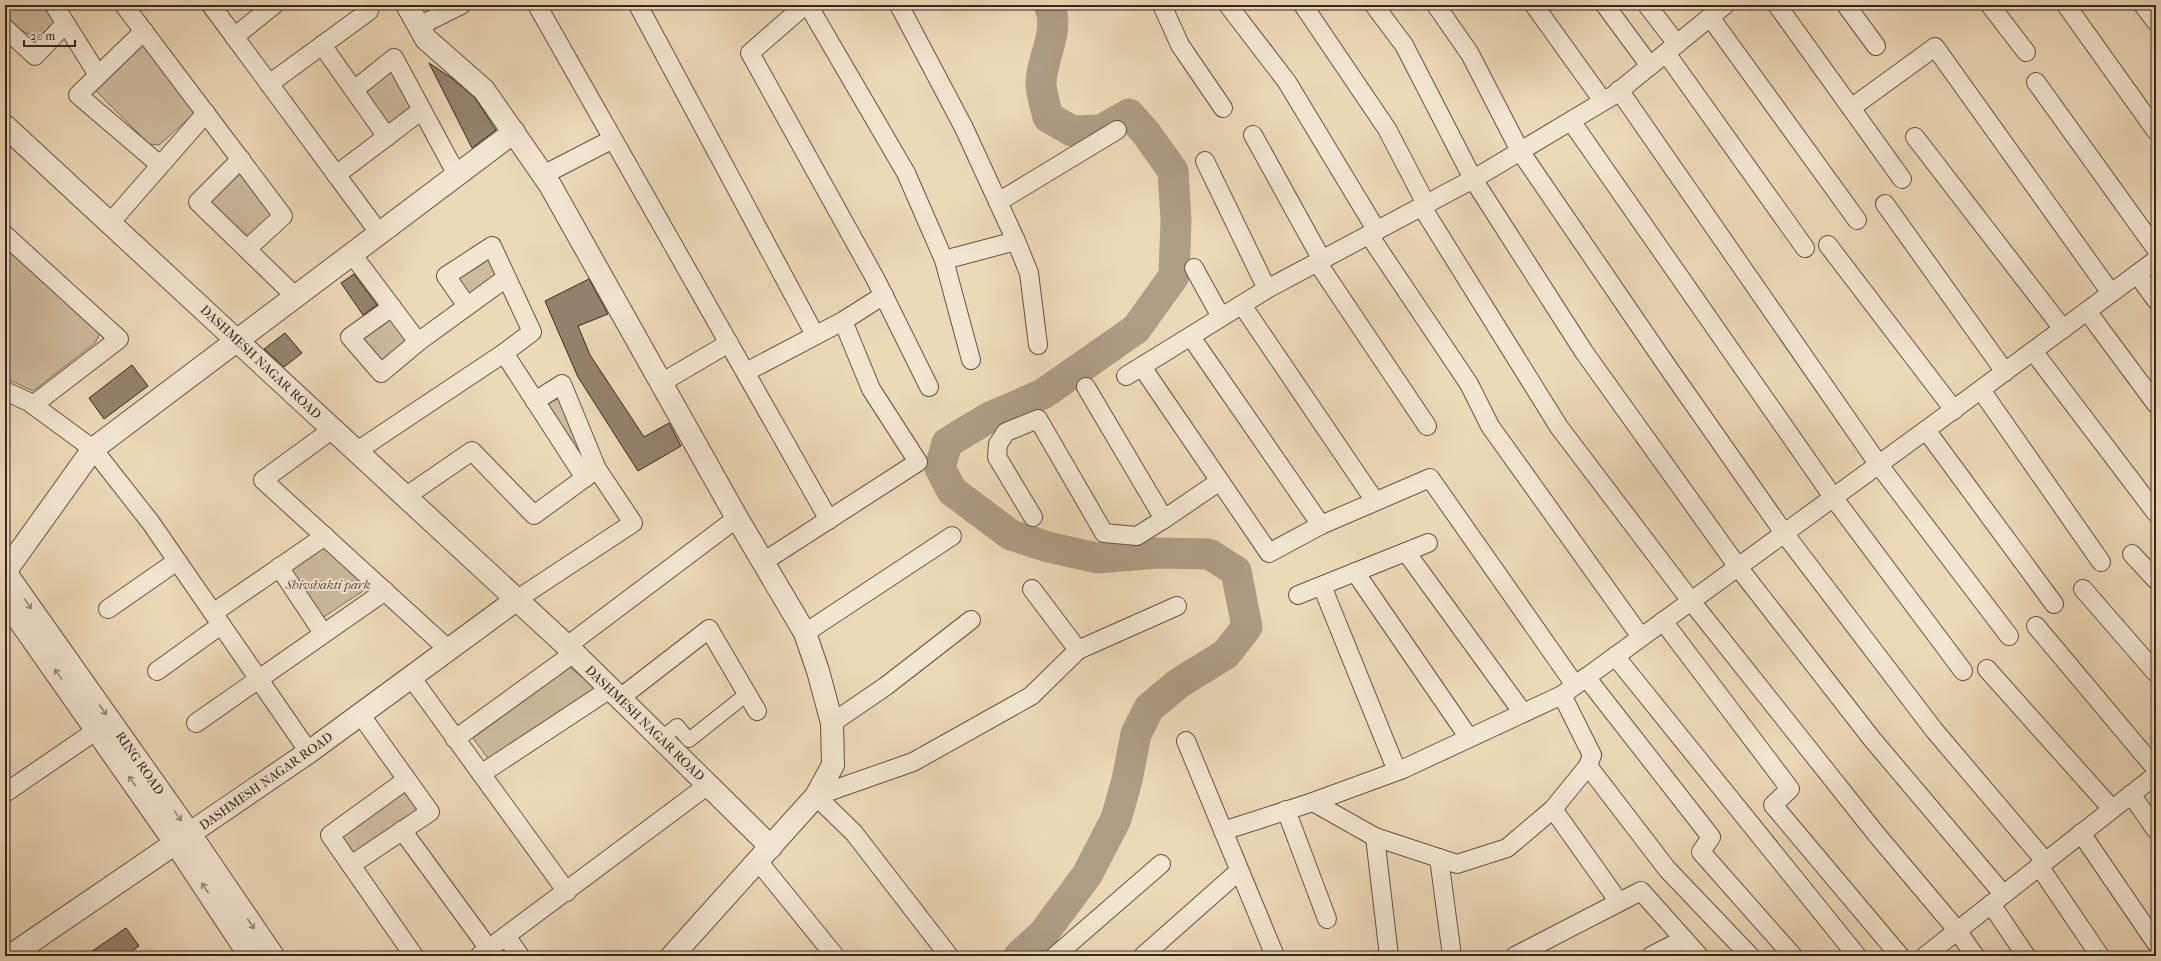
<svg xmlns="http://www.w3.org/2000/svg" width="2161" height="961" viewBox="0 0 2161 961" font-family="'IM FELL French Canon',serif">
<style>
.green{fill:#cebb9e;stroke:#82705e}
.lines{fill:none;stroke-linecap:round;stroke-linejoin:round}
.river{stroke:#af9c84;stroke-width:31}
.building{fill:#95836e;stroke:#36261e}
.pedestrian-casing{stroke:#645344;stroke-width:16}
.minor-casing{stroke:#645344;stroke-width:20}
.tertiary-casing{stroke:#645344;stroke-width:24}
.pedestrian{stroke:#f3e6d1;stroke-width:14}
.minor{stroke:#f3e6d1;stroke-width:18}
.tertiary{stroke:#f3e6d1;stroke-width:22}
.oneway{stroke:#948678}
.labels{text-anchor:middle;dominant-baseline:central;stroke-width:4;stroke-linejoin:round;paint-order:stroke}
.street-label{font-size:13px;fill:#36261e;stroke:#f3e6d1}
.park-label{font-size:13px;font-style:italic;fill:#5c4b3e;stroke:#f3e6d1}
</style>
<rect width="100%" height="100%" fill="#edd9b8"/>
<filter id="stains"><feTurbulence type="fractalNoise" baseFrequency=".005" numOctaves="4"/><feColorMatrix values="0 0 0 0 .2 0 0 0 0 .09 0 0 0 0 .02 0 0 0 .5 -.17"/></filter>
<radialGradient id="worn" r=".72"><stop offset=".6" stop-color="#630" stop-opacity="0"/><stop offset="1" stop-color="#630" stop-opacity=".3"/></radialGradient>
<g class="green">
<polygon points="5,5 48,5 57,19 38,38 13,27 5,18"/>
<polygon points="145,44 196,112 159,145 149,144 95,90 141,45"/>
<polygon points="391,68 414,108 387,128 364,88"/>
<polygon points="241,167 274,217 247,241 209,202"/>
<polygon points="11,247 101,332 95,343 33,391 5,378 5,254"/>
<polygon points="488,256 499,279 470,300 455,279"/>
<polygon points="392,314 413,340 381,364 358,339"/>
<polygon points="563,396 592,466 585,471 544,406"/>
<polygon points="322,546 369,587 322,618 289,568"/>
<polygon points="570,667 596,689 489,760 473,738"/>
<polygon points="403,789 420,812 353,860 336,836"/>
</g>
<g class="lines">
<path class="river" d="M1019,956L1043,934L1087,875L1116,819L1127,780L1136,734L1149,708L1179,683L1226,654L1247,627L1236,571L1209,554L1157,553L1097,558L1048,547L1011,535L952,491L940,468L947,443L988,418L1043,394L1136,329L1174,276L1176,220L1173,171L1146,133L1129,114L1101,130L1072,131L1048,117C1046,107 1041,94 1041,83C1041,59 1061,30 1049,5"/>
</g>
<g class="building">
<polygon points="429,63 453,79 475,98 496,130 472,148"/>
<polygon points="354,274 377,305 363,315 341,283"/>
<polygon points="589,279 608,314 578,326 590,355 644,437 669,423 681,446 638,471 578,377 545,301"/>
<polygon points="285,333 302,353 284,367 264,349"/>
<polygon points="132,365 148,386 104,419 89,398"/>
<polygon points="126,928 139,946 125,956 85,956"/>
</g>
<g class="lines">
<defs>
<polyline id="pedestrian" points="661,739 677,726 689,740 747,694"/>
<g id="minor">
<polyline points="54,5 98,75"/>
<polyline points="124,5 283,216 247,249"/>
<polyline points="211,5 380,234"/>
<polyline points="537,5 829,520"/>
<polyline points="638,5 815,335"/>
<polyline points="805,5 750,53 876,280 929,387"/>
<polyline points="808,5 906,173 944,260 971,360"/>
<polyline points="899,5 964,128 1016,241 1029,273 1038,345"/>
<polyline points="1162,5 1180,45 1223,108"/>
<polyline points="1228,5 1287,82 1377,231"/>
<polyline points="1303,5 1387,129 1426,204"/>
<polyline points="1374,5 1404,45 1473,179 1584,352 1738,567 1872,739 2003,894"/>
<polyline points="1436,5 1470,54 1520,151 1667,366 1784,533 1934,730 2045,861"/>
<polyline points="1534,5 1603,101"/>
<polyline points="1605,5 1650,66"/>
<polyline points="1647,5 1677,44"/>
<polyline points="1777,5 1902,179"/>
<polyline points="1846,5 1876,46"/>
<polyline points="1990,5 2026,52"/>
<polyline points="2066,5 2156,131"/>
<polyline points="2143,5 2156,22"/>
<polyline points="1710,17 1857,220"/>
<polyline points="419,26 461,5"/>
<polyline points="5,28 35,56 65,24"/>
<polyline points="144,31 78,95 160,165"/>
<polyline points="234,37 274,5"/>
<polyline points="322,45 387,137"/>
<polyline points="1666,53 1805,248"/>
<polyline points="2036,82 2156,249"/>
<polyline points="269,84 369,11 366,5"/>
<polyline points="354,90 394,58 457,175"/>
<polyline points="1619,90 1879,465 2009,636"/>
<polyline points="1851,108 1935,47 2111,293"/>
<polyline points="1571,121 1833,497 1963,671"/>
<polyline points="1253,135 1322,260"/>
<polyline points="1915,137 2063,329"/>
<polyline points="241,159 198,202 296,297"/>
<polyline points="1205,161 1267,289"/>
<polyline points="336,175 422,110"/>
<polyline points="543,175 613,139"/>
<polyline points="998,202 1117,130"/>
<polyline points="1885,204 2005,372"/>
<polyline points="1422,207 1559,427 1691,601 1877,835 1957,930 1975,956"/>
<polyline points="110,223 206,113"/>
<polyline points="5,235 119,339 33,405"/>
<polyline points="1369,235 1469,384 1490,426 1641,637"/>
<polyline points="1828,245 1954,410"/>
<polyline points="352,254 418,342"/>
<polyline points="944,260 1016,241"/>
<polyline points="1317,262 1427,426"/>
<polyline points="1194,268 1221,317"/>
<polyline points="2137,274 2156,300"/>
<polyline points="1242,305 1375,501"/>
<polyline points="392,307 350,337 381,373 418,342 506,278"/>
<polyline points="2087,311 2156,404"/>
<polyline points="1191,337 1321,525"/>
<polyline points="2033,351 2156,513"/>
<polyline points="504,353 585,478"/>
<polyline points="1142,367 1269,553 1321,525 1430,478 1575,685"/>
<polyline points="746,372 843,321 884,295"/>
<polyline points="1126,376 1267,289 1477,177 1614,95 1725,5"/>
<polyline points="661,383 729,343"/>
<polyline points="1086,387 1164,519 1220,481"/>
<polyline points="1981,390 2101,562"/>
<polyline points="5,391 29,402 93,449 151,523 309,752"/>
<polyline points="333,429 263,480 449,650"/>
<polyline points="1926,430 2054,604"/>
<polyline points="357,451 504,353 532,332 492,246 446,276 467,306"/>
<polyline points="405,497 472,451 534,515 597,469"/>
<polyline points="1033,517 997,457 998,444 1006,432 1038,419 1104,533 1137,536 1164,519"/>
<polyline points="1406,552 1523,713"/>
<polyline points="2132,554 2156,580"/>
<polyline points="763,562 918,462 871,389 843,321"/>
<polyline points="279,567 323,633"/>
<polyline points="1355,572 1469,738"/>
<polyline points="1322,586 1397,771"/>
<polyline points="2083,589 2156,673"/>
<polyline points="1298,595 1428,543"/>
<polyline points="516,600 633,523 597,469 562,384 535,401"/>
<polyline points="108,609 177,561"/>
<polyline points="213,613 325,536"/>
<polyline points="1663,621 1790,789 1773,805 1900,956"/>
<polyline points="2036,626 2156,769"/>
<polyline points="805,633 952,536"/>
<polyline points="567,646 737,518"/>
<polyline points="1078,650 1177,606"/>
<polyline points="1615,656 1857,956"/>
<polyline points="1987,669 2112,809"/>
<polyline points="157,671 221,625"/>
<polyline points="411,677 567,892"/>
<polyline points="1586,677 1711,837 1701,852 1793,956"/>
<polyline points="620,698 709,629 757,711"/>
<polyline points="196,723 385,591"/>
<polyline points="832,723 886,686 971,620"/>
<polyline points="455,739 574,653"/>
<polyline points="1186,741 1275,956"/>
<polyline points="1588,766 1667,869 1750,956"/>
<polyline points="481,774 610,689"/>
<polyline points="406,780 330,835 414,956"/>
<polyline points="5,793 97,730"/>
<polyline points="2131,794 2156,830"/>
<polyline points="1313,802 1403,769 1562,695 1926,430 2156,260"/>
<polyline points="1553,809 1619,902"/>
<polyline points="1286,810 1327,919"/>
<polyline points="402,830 489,949"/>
<polyline points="1223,831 1313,802 1375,837 1457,864 1507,848 1553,809 1588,766 1592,755 1562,695"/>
<polyline points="2081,833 2156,943"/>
<polyline points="1375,837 1389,956"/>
<polyline points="1439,858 1452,956"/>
<polyline points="758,861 835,956"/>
<polyline points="351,865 430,812 360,714"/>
<polyline points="2039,866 2100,956"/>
<polyline points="1991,904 2026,956"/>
<polyline points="506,936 520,956"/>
<polyline points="479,956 708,785"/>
<polyline points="949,956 854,833 816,796 913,762 1031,696 1078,650 1032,589"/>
<polyline points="1055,956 1161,864"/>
<polyline points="1143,956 1239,871"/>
<polyline points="1515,956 1641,891 1699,956"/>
<polyline points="1651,956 1684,939"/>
<polyline points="1925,956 2156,775"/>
</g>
<g id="tertiary">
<polyline points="407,5 426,39 484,90 550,185 737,518 805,633 818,671 832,723 833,765 816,796 672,956"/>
<polyline points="5,126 567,646 771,847"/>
<polyline points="5,600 176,844 250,956"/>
<polyline points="10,956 309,752 516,600"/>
<polyline points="273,956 190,834 5,572 93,449 514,132"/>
</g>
</defs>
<use href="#pedestrian" class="pedestrian-casing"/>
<use href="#minor" class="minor-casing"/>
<use href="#tertiary" class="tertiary-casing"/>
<use href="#pedestrian" class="pedestrian"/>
<use href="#minor" class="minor"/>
<use href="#tertiary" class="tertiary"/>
</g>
<defs><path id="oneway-shaft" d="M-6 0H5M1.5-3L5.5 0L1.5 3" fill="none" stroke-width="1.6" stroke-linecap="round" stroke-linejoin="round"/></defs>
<g class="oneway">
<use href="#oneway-shaft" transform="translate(28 604) rotate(55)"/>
<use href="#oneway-shaft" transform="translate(58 674) rotate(-125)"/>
<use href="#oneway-shaft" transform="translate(103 710) rotate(55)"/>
<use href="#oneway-shaft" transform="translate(132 781) rotate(-125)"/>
<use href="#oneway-shaft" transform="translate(178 816) rotate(55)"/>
<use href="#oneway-shaft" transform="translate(205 888) rotate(-123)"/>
<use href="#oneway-shaft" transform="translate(251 924) rotate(56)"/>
</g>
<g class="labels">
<g class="street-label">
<text transform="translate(261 362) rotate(43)">DASHMESH NAGAR ROAD</text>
<text transform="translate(645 723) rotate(44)">DASHMESH NAGAR ROAD</text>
<text transform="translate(140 763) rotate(55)">RING ROAD</text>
<text transform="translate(266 781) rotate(-35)">DASHMESH NAGAR ROAD</text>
</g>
<g class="park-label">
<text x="328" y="584">Shivshakti park</text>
</g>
</g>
<rect width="2161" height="961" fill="none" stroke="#edd9b8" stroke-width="20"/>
<rect x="6" y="6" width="2149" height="949" fill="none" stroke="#36261e" stroke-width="2"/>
<rect x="10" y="10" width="2141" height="941" fill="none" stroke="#36261e"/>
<path d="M24 40v6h51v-6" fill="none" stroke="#36261e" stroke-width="2"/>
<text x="30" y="40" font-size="12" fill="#36261e" stroke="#f3e6d1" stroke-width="3" paint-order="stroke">20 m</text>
<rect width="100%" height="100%" filter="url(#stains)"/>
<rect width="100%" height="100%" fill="url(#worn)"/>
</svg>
